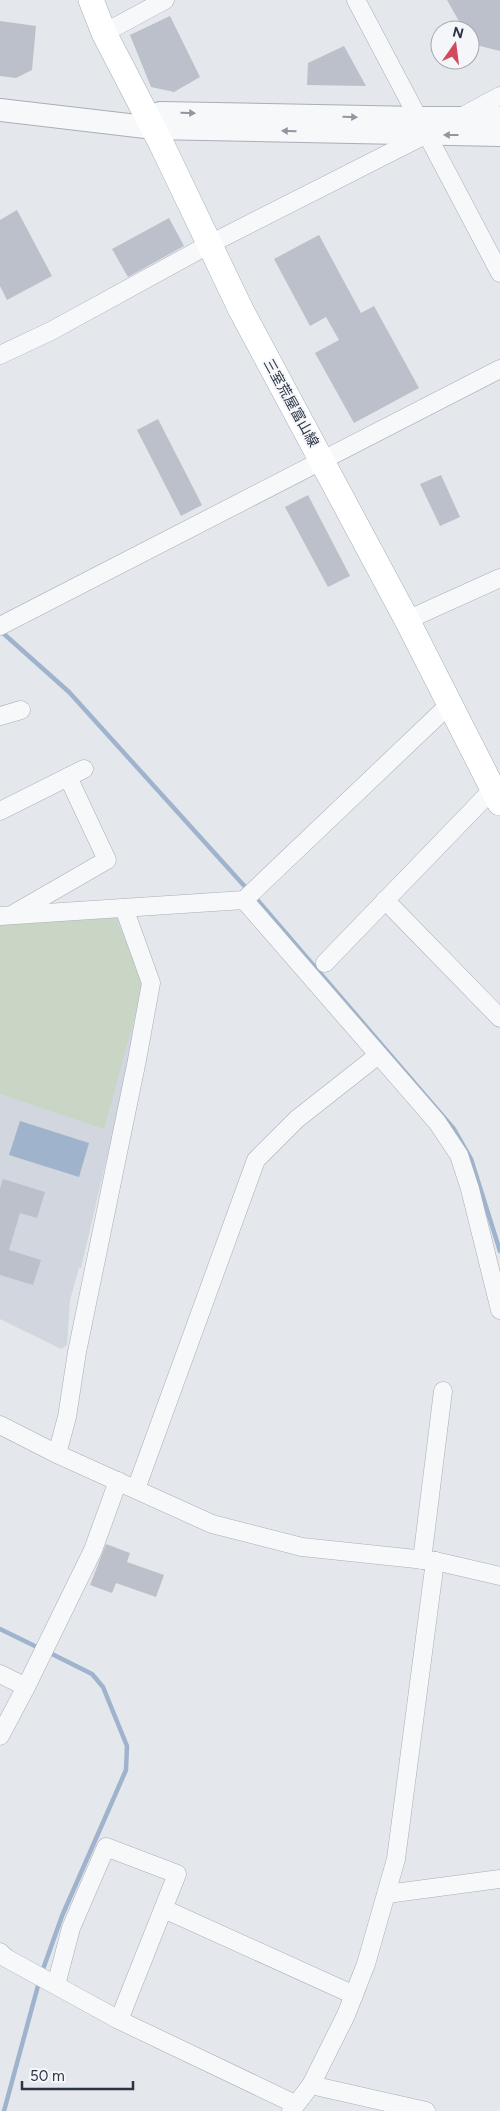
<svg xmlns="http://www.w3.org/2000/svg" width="500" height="2111" viewBox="0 0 500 2111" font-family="Figtree,'Noto Sans JP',sans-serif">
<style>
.built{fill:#d2d6de}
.green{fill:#c9d6c5}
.water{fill:#9fb4cc}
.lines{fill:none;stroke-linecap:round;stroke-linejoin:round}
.stream{stroke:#9fb4cc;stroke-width:4.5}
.building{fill:#bbc0ca}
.minor-casing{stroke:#a9aeb7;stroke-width:19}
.tertiary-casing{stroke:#a9aeb7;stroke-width:24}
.secondary-casing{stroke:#a9aeb7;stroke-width:26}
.minor{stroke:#f7f8fa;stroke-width:18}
.tertiary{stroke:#f7f8fa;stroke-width:22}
.secondary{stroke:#fff;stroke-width:25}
.oneway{fill:#9196a0}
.labels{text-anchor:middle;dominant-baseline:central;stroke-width:4;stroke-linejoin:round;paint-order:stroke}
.street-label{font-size:14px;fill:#2b3445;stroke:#f4f6f9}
</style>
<rect width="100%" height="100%" fill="#e4e7ec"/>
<polygon class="built" points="116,912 142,977 139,1021 81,1268 79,1268 70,1300 67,1345 61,1349 0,1319 0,919"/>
<polygon class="green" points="116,918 143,986 104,1129 0,1094 0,925"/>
<polygon class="water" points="20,1121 89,1143 79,1177 9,1155"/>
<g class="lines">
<g class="stream">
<polyline points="2,629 4,634 69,692 248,890"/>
<polyline points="254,896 454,1129 471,1159 500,1251"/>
<polyline points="0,1629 41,1649"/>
<polyline points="42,1972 62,1916 126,1770 127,1746 103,1687 92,1674 48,1652"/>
<polyline points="4,2111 39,1982"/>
</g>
</g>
<g class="building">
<polygon points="447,0 500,0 500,51 472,44 470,40 470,30 464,30"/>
<polygon points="170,16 200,77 174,92 151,87 130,35"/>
<polygon points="0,21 36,26 32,70 16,78 0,76"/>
<polygon points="344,46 366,86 307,85 308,63"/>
<polygon points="17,210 52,276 7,300 0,286 0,220"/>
<polygon points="169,218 184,246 128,277 112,249"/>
<polygon points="319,235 361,313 374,306 419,388 354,423 315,353 339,340 326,317 310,326 274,259"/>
<polygon points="158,419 202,505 181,516 137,430"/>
<polygon points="441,475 460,517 440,526 420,484"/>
<polygon points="308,495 350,576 328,587 285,507"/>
<polygon points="3,1179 45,1192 37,1218 20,1213 9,1250 41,1260 33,1285 0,1275 0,1189"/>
<polygon points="106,1544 130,1553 127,1562 164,1575 156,1597 116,1583 112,1593 90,1585"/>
</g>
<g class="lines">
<defs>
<g id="minor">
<polyline points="356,0 500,273"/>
<polyline points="104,33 165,0"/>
<polyline points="461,117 500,96"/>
<polyline points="0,355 51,331 208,245 425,135"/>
<polyline points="407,620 500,578"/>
<polyline points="0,626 500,369"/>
<polyline points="0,716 21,710"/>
<polyline points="0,811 84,769"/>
<polyline points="244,900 437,1122 459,1155 470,1189 500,1310"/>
<polyline points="385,900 500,1018"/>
<polyline points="15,913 107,860 68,777"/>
<polyline points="0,916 244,900 451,703"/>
<polyline points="325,963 493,789"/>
<polyline points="0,1425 57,1454 212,1524 302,1547 435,1561 500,1576"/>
<polyline points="57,1454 67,1417 77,1352 137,1060 151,983 124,908"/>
<polyline points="136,1489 256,1160 297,1119 377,1056"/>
<polyline points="422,1560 443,1391"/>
<polyline points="0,1674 26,1687"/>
<polyline points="0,1736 26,1687 93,1550 118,1481"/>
<polyline points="387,1894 500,1879"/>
<polyline points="164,1909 354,1995"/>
<polyline points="0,1952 6,1958 119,2020 295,2104"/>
<polyline points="56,1985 71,1928 106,1847 177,1874 119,2020"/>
<polyline points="311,2085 426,2111"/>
<polyline points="291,2111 311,2085 346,2015 366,1964 396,1859 435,1561"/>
</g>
<g id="tertiary">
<polyline points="0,110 154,128 500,135"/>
<polyline points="160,113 417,118 500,118"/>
</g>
<polyline id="secondary" points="91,0 104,33 162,145 241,310 407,620 500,803"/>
</defs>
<use href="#minor" class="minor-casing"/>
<use href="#tertiary" class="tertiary-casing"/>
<use href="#secondary" class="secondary-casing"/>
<use href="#minor" class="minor"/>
<use href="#tertiary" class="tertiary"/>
<use href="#secondary" class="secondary"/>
</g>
<defs><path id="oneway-solid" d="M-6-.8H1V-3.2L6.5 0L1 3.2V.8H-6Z" transform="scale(1.25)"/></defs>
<g class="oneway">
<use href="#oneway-solid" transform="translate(188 113) rotate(1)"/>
<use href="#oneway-solid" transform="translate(350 117) rotate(1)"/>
<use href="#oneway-solid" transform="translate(289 131) rotate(-179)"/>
<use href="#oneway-solid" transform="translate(451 135) rotate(-180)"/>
</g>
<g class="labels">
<g class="street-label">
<text transform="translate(291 403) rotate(61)">三室荒屋富山線</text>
</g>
</g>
<g transform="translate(455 45) rotate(14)"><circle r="24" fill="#f4f6f9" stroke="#a4a8b1"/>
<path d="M0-4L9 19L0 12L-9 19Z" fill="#d1495b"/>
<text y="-8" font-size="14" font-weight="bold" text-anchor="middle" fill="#2b3445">N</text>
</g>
<path d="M22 2081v8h111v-8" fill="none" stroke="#2b3445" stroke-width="2.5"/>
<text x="30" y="2081" font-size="15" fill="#2b3445" stroke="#f4f6f9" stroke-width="4" paint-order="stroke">50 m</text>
</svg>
